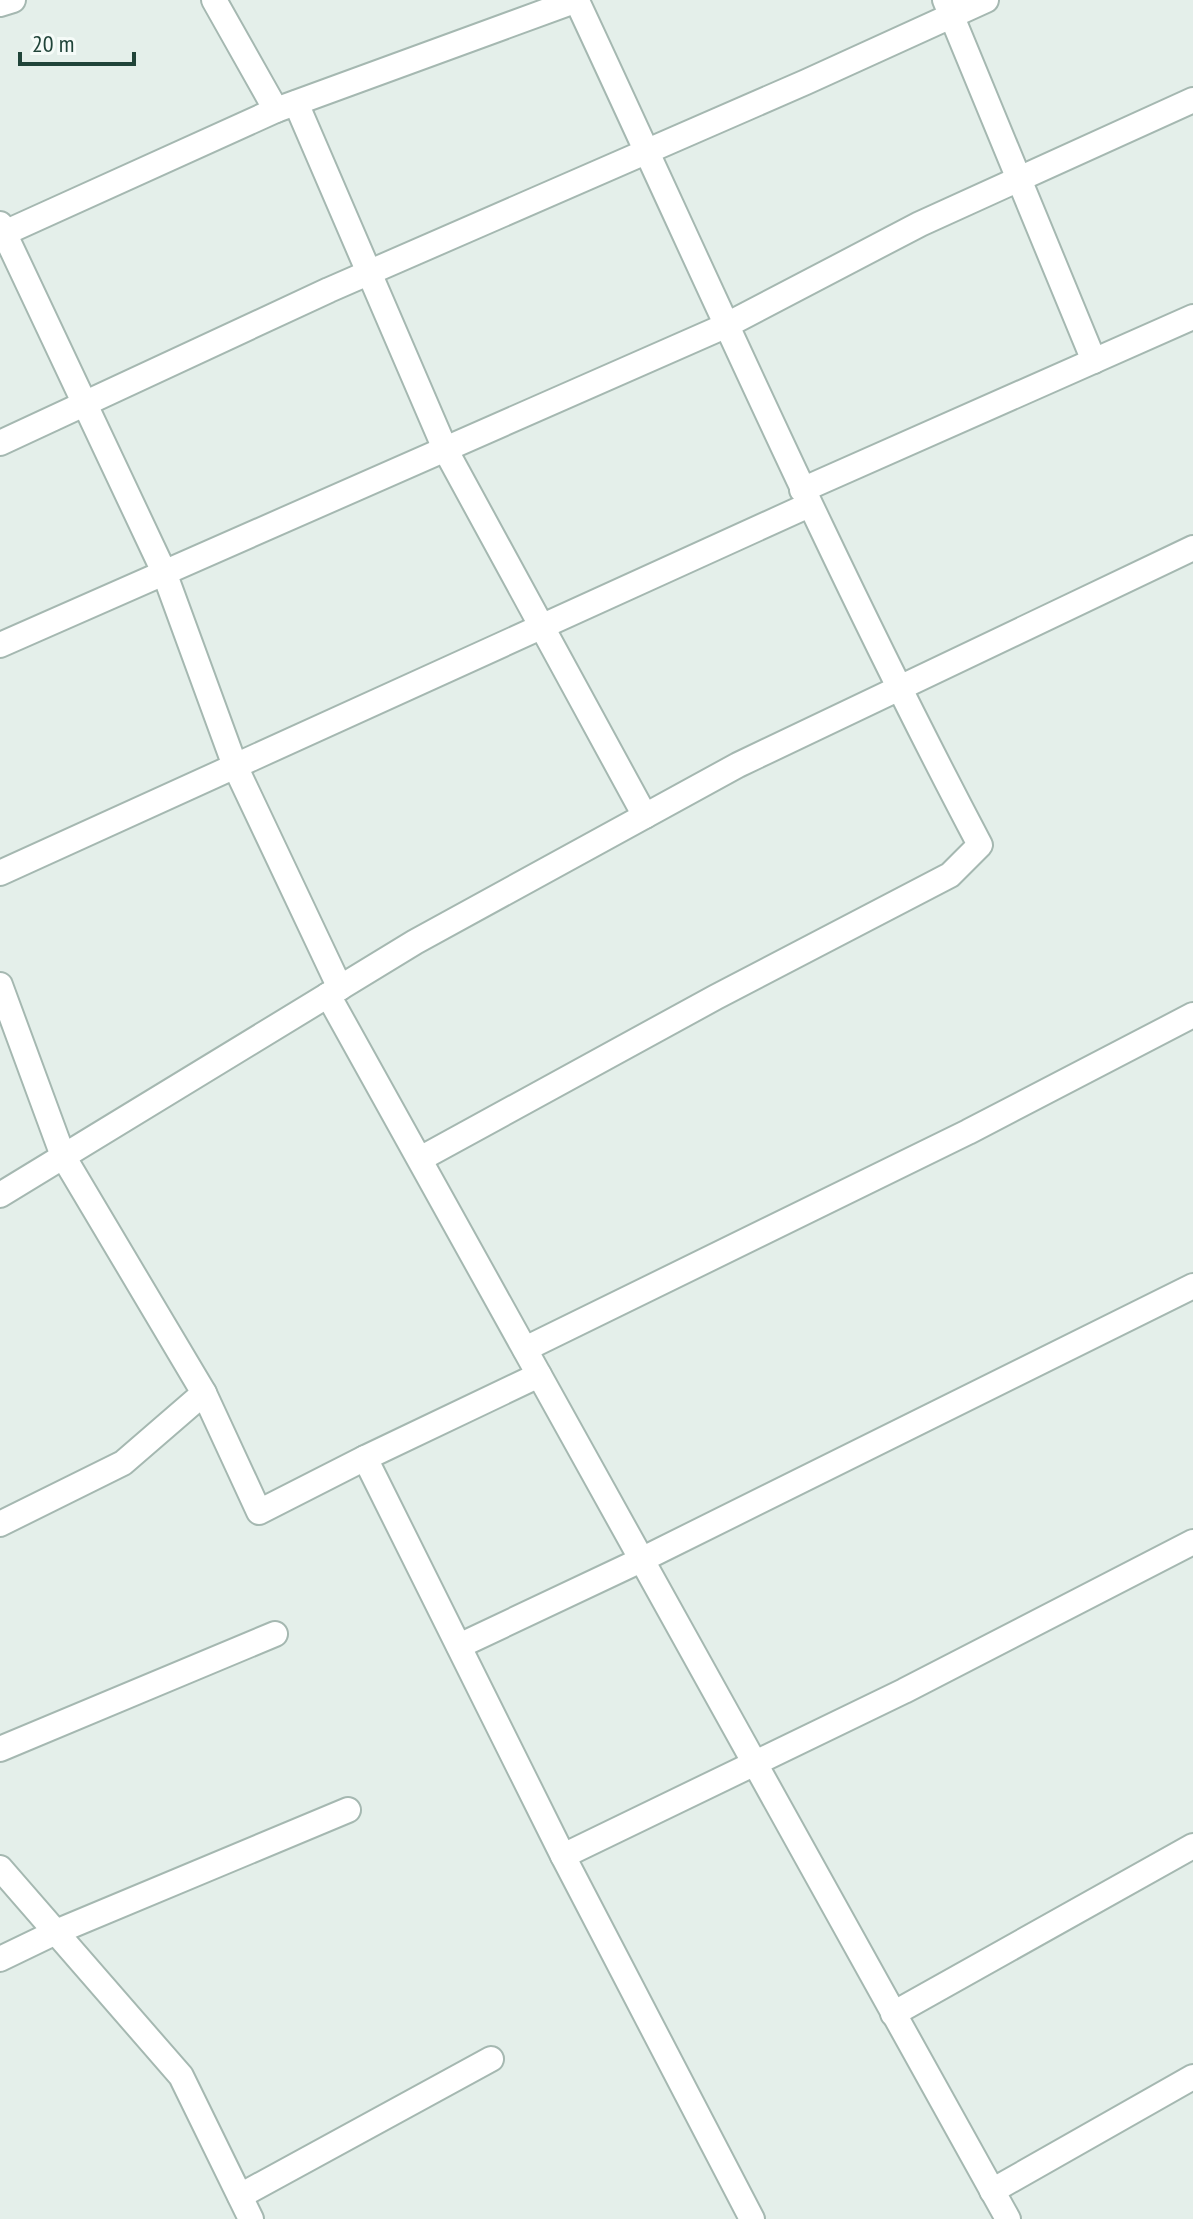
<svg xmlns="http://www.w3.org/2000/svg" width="1193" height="2219" viewBox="0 0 1193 2219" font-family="'PT Sans Narrow',sans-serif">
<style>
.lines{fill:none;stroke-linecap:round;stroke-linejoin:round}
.minor-casing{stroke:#a5b8b1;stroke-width:28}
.minor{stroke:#fff;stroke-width:24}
</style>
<rect width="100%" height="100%" fill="#e4efea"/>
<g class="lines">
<defs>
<g id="minor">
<polyline points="214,0 276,110 577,0"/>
<polyline points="945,0 1094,361"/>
<polyline points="0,4 13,0"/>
<polyline points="296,103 445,449 645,816"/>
<polyline points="0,224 164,572 235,766 340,988"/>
<polyline points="0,235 276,110"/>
<polyline points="0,443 329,290 806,82 986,0"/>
<polyline points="802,490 1193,317"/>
<polyline points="0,645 725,326 920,224 1193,100"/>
<polyline points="0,873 809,505"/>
<polyline points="0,985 63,1156 204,1393 123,1463 0,1524"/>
<polyline points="328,995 1008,2219"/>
<path d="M420,1159L716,997L950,875L980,845C834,569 709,284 577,1"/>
<polyline points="0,1195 415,942 738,765 1193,548"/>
<polyline points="525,1349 968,1132 1193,1015"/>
<polyline points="539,1375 365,1458 563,1856 752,2219"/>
<polyline points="204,1393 259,1512 365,1458"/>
<polyline points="459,1646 641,1560 1193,1286"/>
<polyline points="0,1749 275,1634"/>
<polyline points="563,1856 904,1691 1193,1542"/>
<polyline points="0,1868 181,2076 251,2219"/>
<polyline points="0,1959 56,1932 348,1810"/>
<polyline points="893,2014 1193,1846"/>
<polyline points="992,2191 1193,2077"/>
<polyline points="240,2196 491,2059"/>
</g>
</defs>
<use href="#minor" class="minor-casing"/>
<use href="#minor" class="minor"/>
</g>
<path d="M20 52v12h114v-12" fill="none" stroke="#204439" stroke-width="4"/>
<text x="32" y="52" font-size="24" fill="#204439" stroke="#f5fbf8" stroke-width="6" paint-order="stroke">20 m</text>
</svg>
